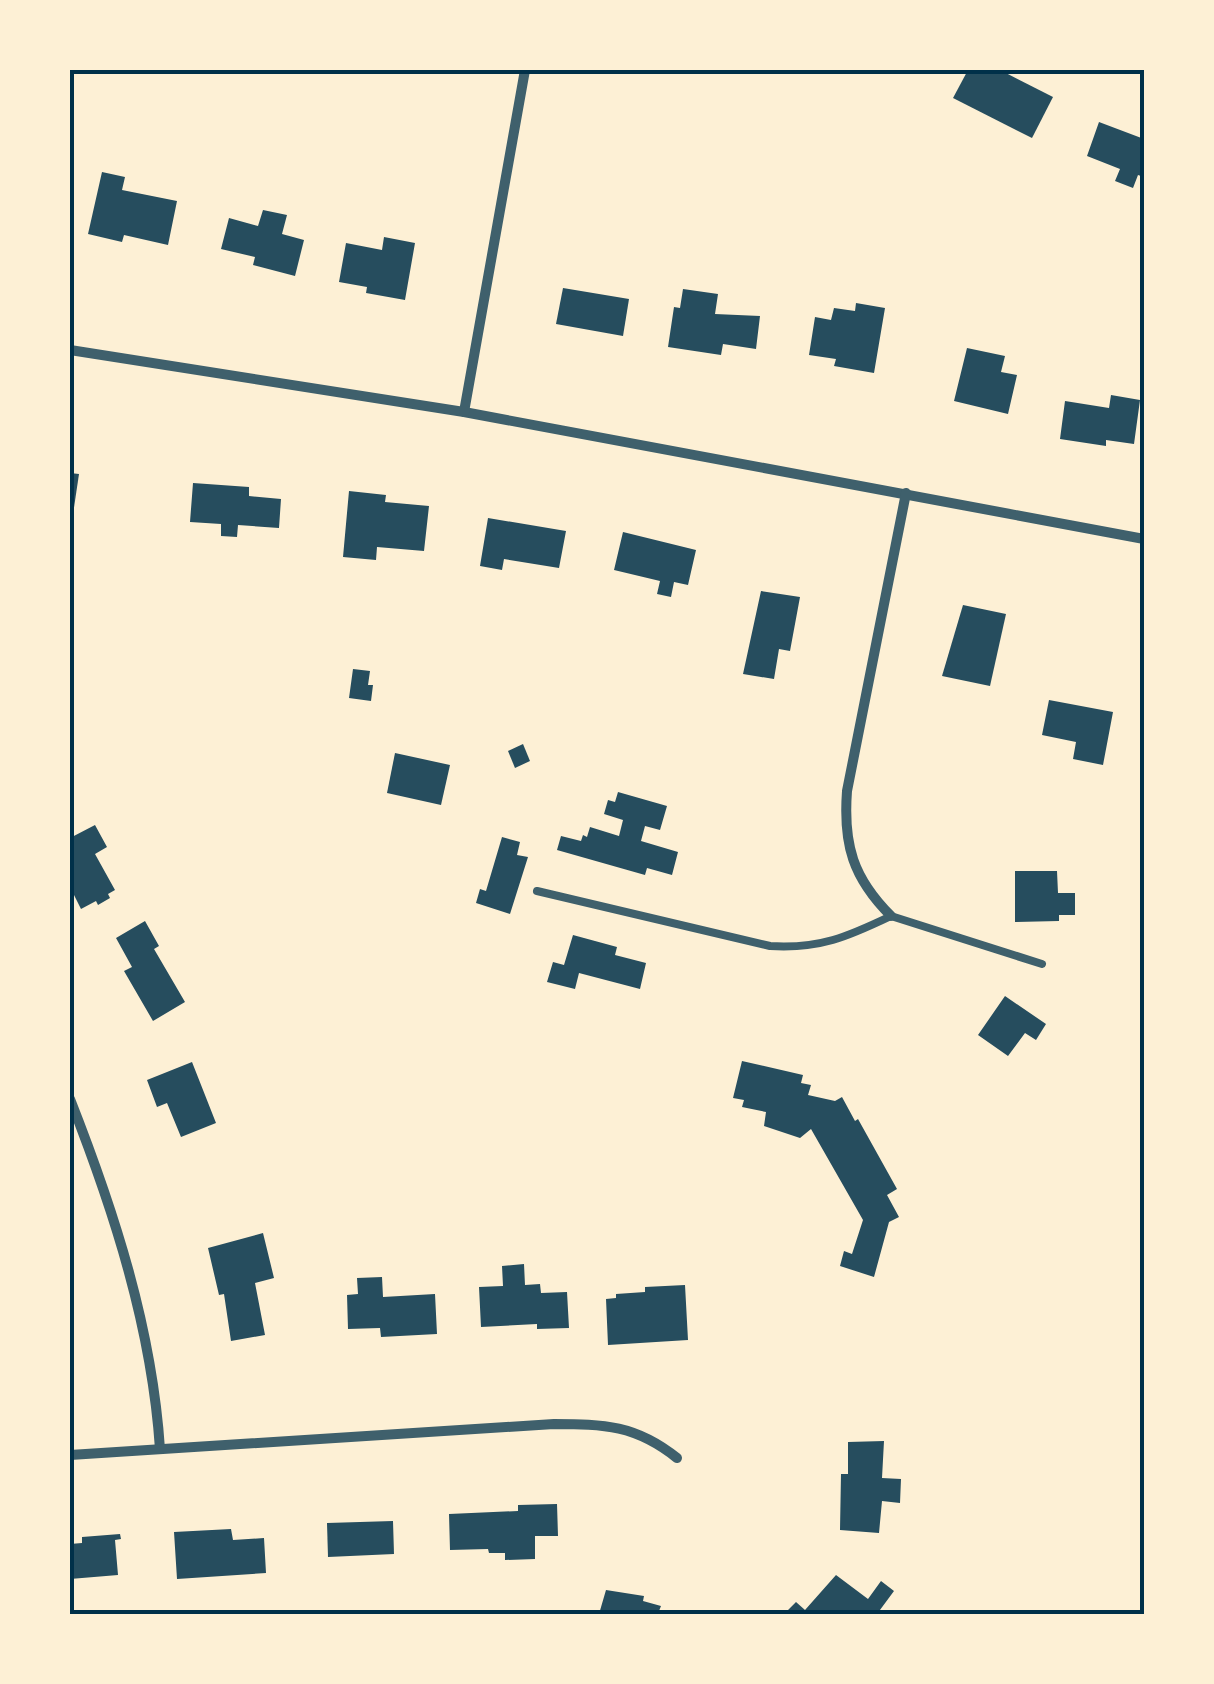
<svg xmlns="http://www.w3.org/2000/svg" width="1214" height="1684" viewBox="0 0 1214 1684" font-family="'PT Sans Narrow',sans-serif">
<style>
.building{fill:#264d5e}
.lines{fill:none;stroke-linecap:round;stroke-linejoin:round}
.service{stroke:#3f606c;stroke-width:8}
.minor{stroke:#3f606c;stroke-width:10}
.neatline{fill:none;stroke:#003049;stroke-width:4}
</style>
<rect width="100%" height="100%" fill="#fdf0d5"/>
<g class="building">
<polygon points="968,70 1000,70 1053,97 1032,138 953,98"/>
<polygon points="1099,122 1144,139 1144,177 1138,175 1133,188 1115,181 1120,169 1087,156"/>
<polygon points="102,172 125,177 122,190 177,201 168,245 124,235 122,242 88,234"/>
<polygon points="263,210 287,215 282,234 304,240 295,276 253,265 255,257 221,249 229,218 258,226"/>
<polygon points="384,237 415,243 405,300 366,293 367,287 339,282 346,243 382,250"/>
<polygon points="563,288 629,299 623,336 556,324"/>
<polygon points="683,289 718,294 715,314 760,316 756,349 723,344 721,355 668,347 674,307 680,308"/>
<polygon points="856,303 885,308 874,373 834,366 836,359 809,355 815,317 831,320 834,308 855,311"/>
<polygon points="967,348 1005,356 1001,372 1017,375 1008,414 954,401"/>
<polygon points="1111,395 1140,400 1134,444 1106,440 1106,446 1060,439 1065,401 1109,408"/>
<polygon points="70,473 79,474 72,521 70,520"/>
<polygon points="193,483 249,487 249,496 281,499 279,528 238,525 237,537 221,536 221,524 190,522"/>
<polygon points="349,491 386,495 385,502 429,506 424,551 377,547 376,560 343,557"/>
<polygon points="488,518 566,531 559,568 504,559 502,570 480,566"/>
<polygon points="623,532 696,550 688,585 674,582 671,597 657,594 660,581 614,570"/>
<polygon points="761,591 800,597 790,651 779,649 774,679 743,674"/>
<polygon points="963,605 1006,614 990,686 942,676"/>
<polygon points="353,669 370,671 368,685 373,685 371,701 349,698"/>
<polygon points="1049,700 1113,712 1103,765 1073,759 1076,742 1042,735"/>
<polygon points="523,744 530,761 515,768 508,751"/>
<polygon points="395,753 450,765 441,805 387,793"/>
<polygon points="618,792 667,806 660,830 645,826 641,841 678,852 672,875 647,868 645,875 557,850 561,836 581,841 583,835 587,837 590,827 619,836 623,820 604,814 608,800 615,802"/>
<polygon points="95,825 107,847 95,854 115,890 108,894 110,898 98,905 96,901 81,909 70,887 70,838"/>
<polygon points="502,837 520,842 517,855 528,857 510,914 476,903 480,889 486,891"/>
<polygon points="1015,871 1057,871 1058,893 1075,893 1075,915 1059,915 1059,921 1015,922"/>
<polygon points="145,921 159,946 154,949 185,1002 153,1021 124,971 132,967 116,938"/>
<polygon points="573,935 617,947 615,955 646,963 640,989 579,973 575,989 547,982 553,962 564,965"/>
<polygon points="1005,996 1046,1024 1036,1040 1025,1033 1008,1056 978,1035"/>
<polygon points="742,1061 803,1075 801,1083 811,1085 808,1095 835,1101 842,1097 855,1121 858,1119 897,1189 887,1195 899,1217 889,1222 874,1277 840,1266 844,1251 852,1254 863,1220 811,1129 800,1138 764,1126 766,1112 742,1107 744,1100 733,1098"/>
<polygon points="192,1062 216,1123 181,1137 167,1103 157,1107 147,1080"/>
<polygon points="263,1233 274,1278 255,1283 265,1335 231,1341 224,1294 219,1295 208,1248"/>
<polygon points="524,1264 525,1285 540,1284 541,1293 567,1292 569,1328 537,1329 537,1324 481,1327 479,1287 503,1286 502,1266"/>
<polygon points="382,1277 383,1297 435,1294 437,1334 381,1337 380,1328 348,1329 347,1295 358,1294 357,1278"/>
<polygon points="685,1285 688,1340 608,1345 606,1299 616,1298 616,1294 645,1292 645,1287"/>
<polygon points="884,1441 882,1478 901,1479 900,1503 882,1501 879,1533 840,1530 841,1474 848,1474 848,1442"/>
<polygon points="557,1504 558,1536 535,1536 535,1559 505,1560 505,1553 489,1553 488,1549 450,1550 449,1514 518,1511 518,1505"/>
<polygon points="393,1521 394,1554 328,1557 327,1523"/>
<polygon points="231,1529 233,1540 264,1538 266,1573 177,1579 174,1532"/>
<polygon points="120,1534 121,1539 115,1540 118,1575 70,1579 70,1544 82,1543 82,1537"/>
<polygon points="836,1575 868,1599 881,1581 894,1591 877,1614 784,1614 796,1602 805,1610"/>
<polygon points="606,1590 644,1596 643,1601 661,1606 659,1611 667,1614 599,1614"/>
</g>
<g class="lines">
<path class="service" d="M537,891L770,946C820,949 847,937 891,916L1042,964"/>
<g class="minor">
<polyline points="70,350 464,412 1144,539"/>
<polyline points="464,412 525,70"/>
<path d="M891,916C853,878 843,845 847,791L906,493"/>
<path d="M70,1099C114,1211 152,1328 160,1449"/>
<path d="M70,1455L554,1424C604,1424 636,1425 677,1458"/>
</g>
</g>
<rect width="1214" height="1684" fill="none" stroke="#fdf0d5" stroke-width="145"/>
<rect x="72" y="72" width="1070" height="1540" class="neatline"/>
</svg>
